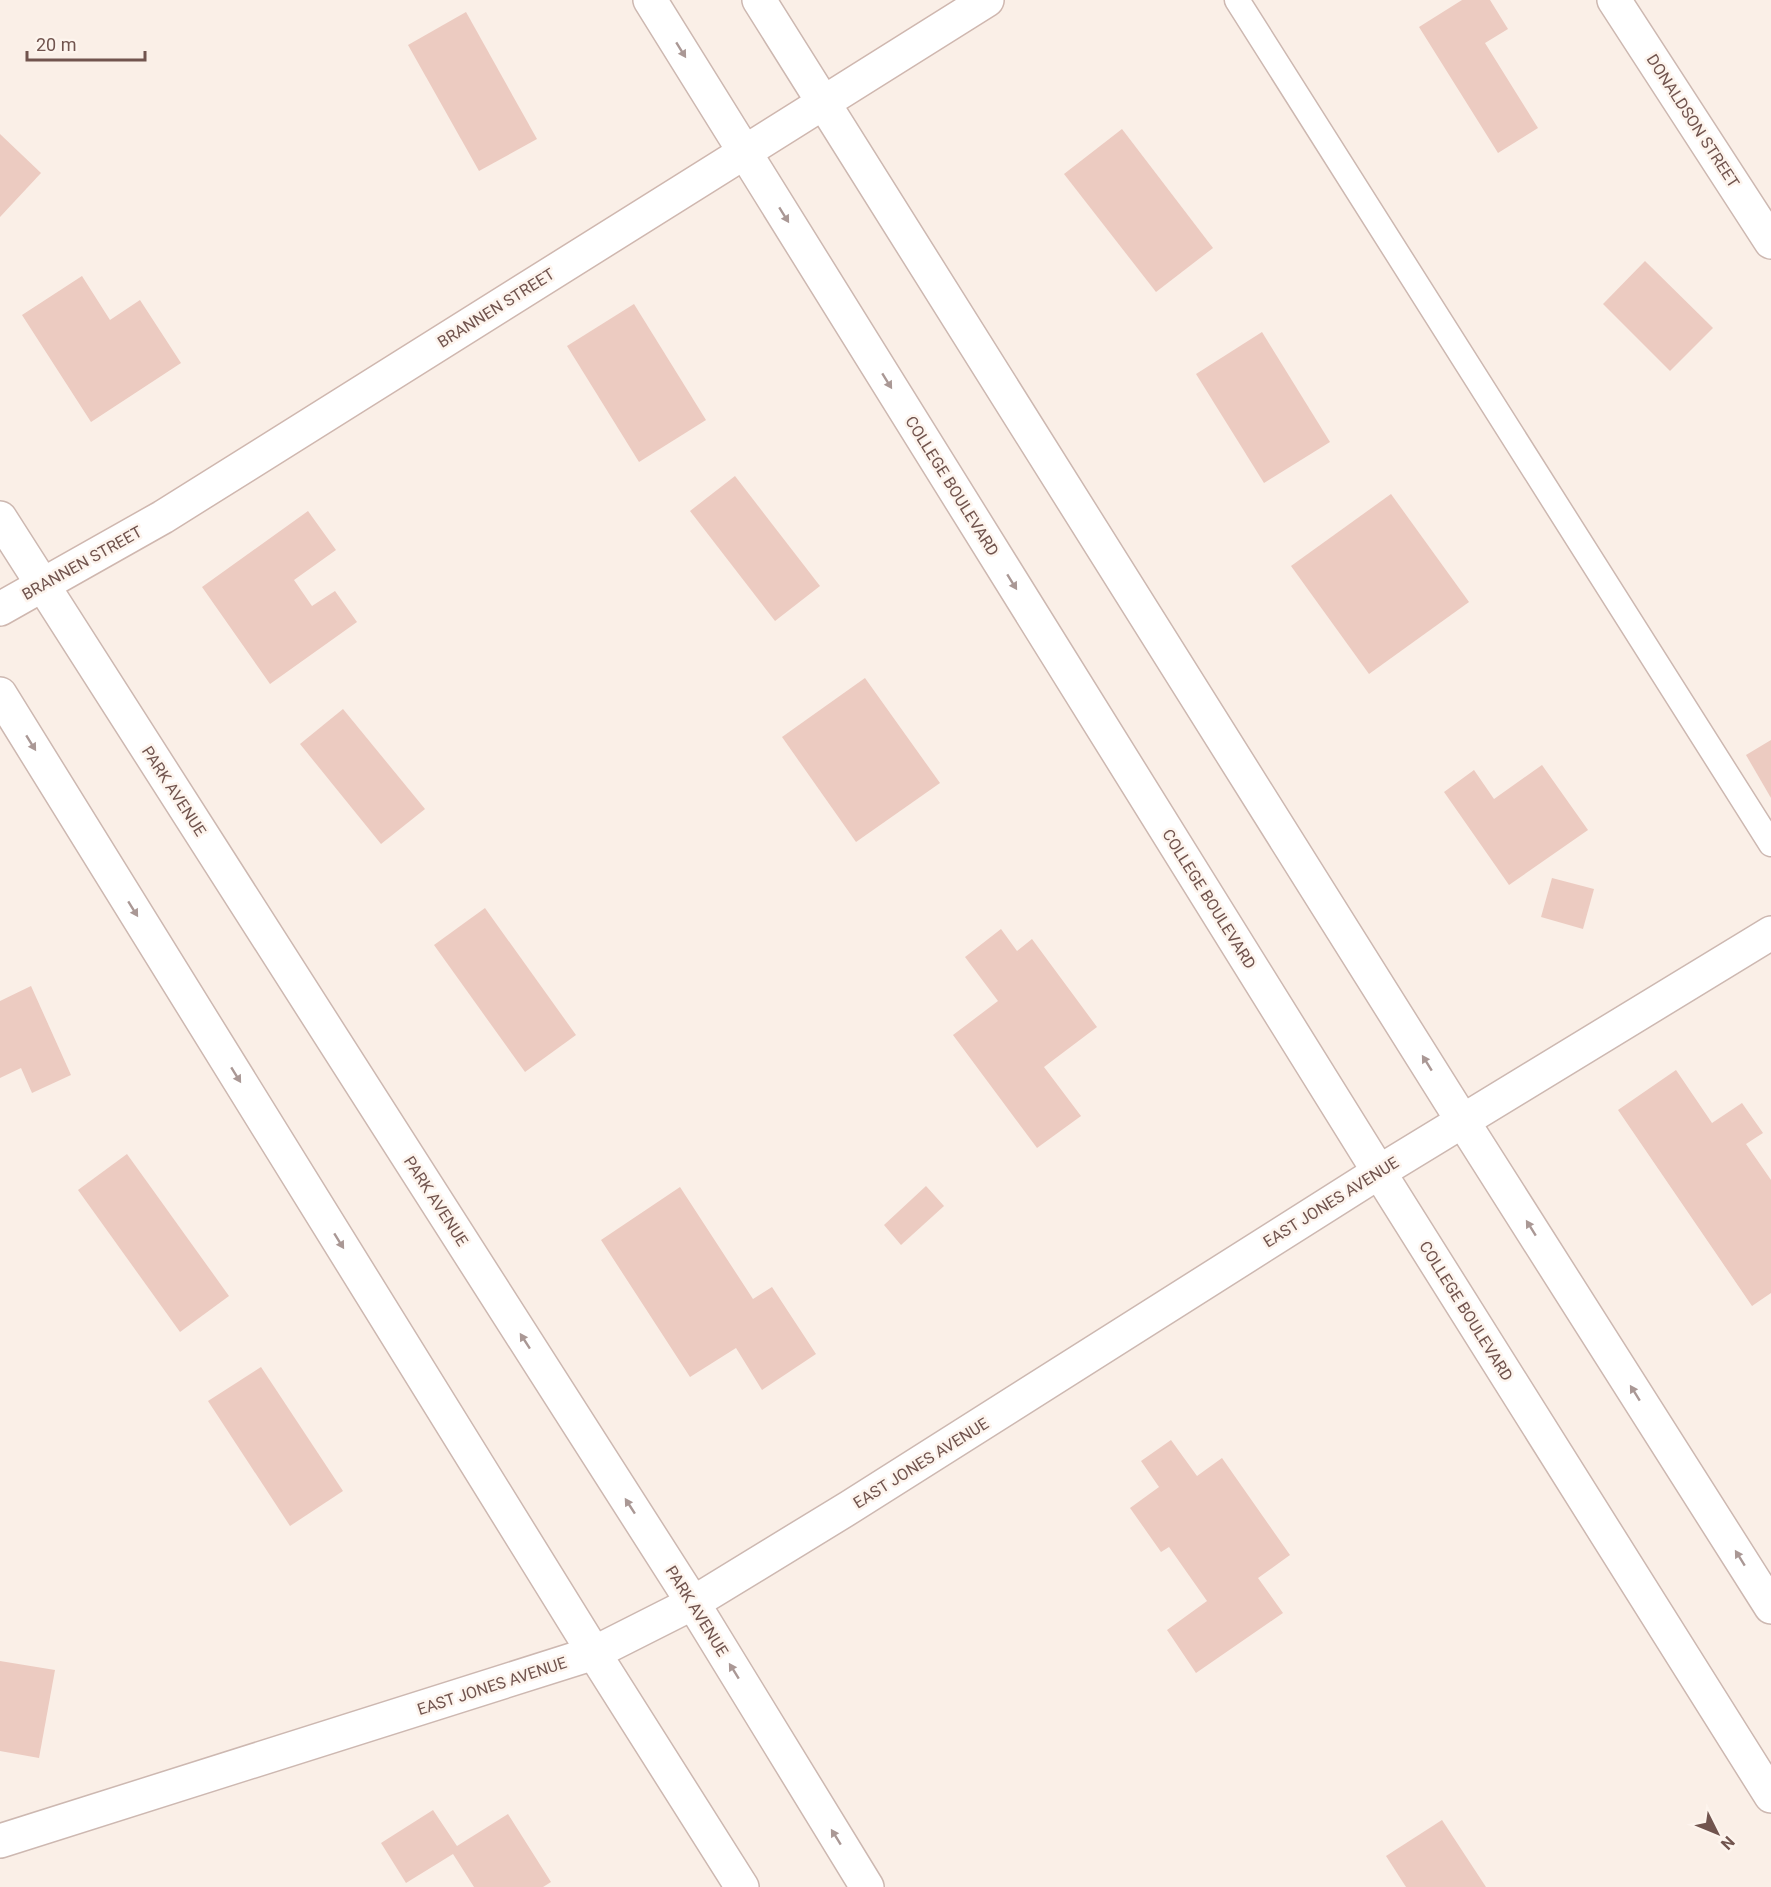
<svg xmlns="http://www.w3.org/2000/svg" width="1771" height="1887" viewBox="0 0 1771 1887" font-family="Roboto,sans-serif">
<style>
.building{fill:#eccbc1}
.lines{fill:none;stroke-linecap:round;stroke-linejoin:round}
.lane-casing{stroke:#cdb8b1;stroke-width:27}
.street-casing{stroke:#cdb8b1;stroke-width:36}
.secondary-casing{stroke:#cfb7af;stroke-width:36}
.lane{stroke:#fff;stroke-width:24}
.street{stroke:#fff;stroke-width:33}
.secondary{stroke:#fff;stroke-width:33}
.oneway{fill:#aa9895}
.labels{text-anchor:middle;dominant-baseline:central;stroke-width:5;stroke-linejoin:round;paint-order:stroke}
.street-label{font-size:16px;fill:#71544e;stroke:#fdf4ed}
</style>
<rect width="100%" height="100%" fill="#faefe7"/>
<g class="building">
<polygon points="1462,0 1490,0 1508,29 1485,43 1538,128 1498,153 1419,27"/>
<polygon points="466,12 537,139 479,171 408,45"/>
<polygon points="1122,129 1213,248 1156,292 1064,174"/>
<polygon points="0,134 41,173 0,217"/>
<polygon points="1645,261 1713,328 1670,371 1603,304"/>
<polygon points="82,276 110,320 140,300 181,363 91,422 22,315"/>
<polygon points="634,304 706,420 639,462 567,346"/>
<polygon points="1262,332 1330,442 1264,483 1196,374"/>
<polygon points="735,476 820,586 775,621 690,511"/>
<polygon points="1391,494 1469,602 1369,674 1291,566"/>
<polygon points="308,511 336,550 294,580 312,606 335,591 357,622 270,684 202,587"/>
<polygon points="865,678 940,783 856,842 782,737"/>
<polygon points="343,709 425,809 381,844 300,744"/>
<polygon points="1771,740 1771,798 1746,755"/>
<polygon points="1542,765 1588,830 1509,885 1444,792 1474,770 1494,799"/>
<polygon points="1552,878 1594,889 1583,929 1541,917"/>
<polygon points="485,908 576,1035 525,1072 434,945"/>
<polygon points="1001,929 1017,951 1032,939 1097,1027 1044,1067 1081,1116 1037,1148 953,1035 998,1001 965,957"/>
<polygon points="31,986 71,1075 32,1093 21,1068 0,1078 0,1001"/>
<polygon points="1676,1070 1712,1123 1742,1103 1763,1133 1746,1144 1771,1180 1771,1293 1752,1306 1618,1110"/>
<polygon points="127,1154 229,1296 180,1332 78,1190"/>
<polygon points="926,1186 944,1206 901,1245 884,1225"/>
<polygon points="680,1187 753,1299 772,1287 816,1354 762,1390 736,1348 690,1377 601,1240"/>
<polygon points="261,1367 343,1491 290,1526 208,1401"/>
<polygon points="1171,1440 1197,1476 1222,1458 1290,1555 1258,1578 1283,1613 1196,1673 1167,1630 1207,1601 1169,1547 1161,1552 1130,1508 1159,1487 1141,1461"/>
<polygon points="0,1661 55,1670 39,1758 0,1751"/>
<polygon points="433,1810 457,1846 508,1814 551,1882 543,1887 474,1887 453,1854 406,1883 381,1843"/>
<polygon points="1442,1820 1486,1887 1406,1887 1386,1856"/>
</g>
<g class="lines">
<defs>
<polyline id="lane" points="1237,0 1771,844"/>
<g id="street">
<polyline points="650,0 1379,1172 1771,1796"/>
<polyline points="759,0 1462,1120 1771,1607"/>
<polyline points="1614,0 1771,242"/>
<polyline points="0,518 693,1603 867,1887"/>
<polyline points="0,694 594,1653 742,1887"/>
<polyline points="0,1841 594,1653 693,1603 850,1507 1379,1172 1771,933"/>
</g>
<polyline id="secondary" points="0,609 163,517 987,0"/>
</defs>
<use href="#lane" class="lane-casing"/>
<use href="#street" class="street-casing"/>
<use href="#secondary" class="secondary-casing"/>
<use href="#lane" class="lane"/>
<use href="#street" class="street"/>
<use href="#secondary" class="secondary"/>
</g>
<defs><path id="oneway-solid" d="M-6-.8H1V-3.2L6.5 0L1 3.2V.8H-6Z" transform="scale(1.5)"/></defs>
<g class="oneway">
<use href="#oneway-solid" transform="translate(681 50) rotate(58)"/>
<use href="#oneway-solid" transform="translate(784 215) rotate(58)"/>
<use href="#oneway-solid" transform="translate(887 381) rotate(58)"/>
<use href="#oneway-solid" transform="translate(1012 582) rotate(58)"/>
<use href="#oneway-solid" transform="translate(31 743) rotate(58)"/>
<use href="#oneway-solid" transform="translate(133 909) rotate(58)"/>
<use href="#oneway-solid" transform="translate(1427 1063) rotate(-122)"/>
<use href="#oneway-solid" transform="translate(236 1075) rotate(58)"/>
<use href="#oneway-solid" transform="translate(1531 1228) rotate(-122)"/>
<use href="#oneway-solid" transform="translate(339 1241) rotate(58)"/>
<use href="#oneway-solid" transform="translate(525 1341) rotate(-123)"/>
<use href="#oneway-solid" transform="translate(1635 1393) rotate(-122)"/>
<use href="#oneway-solid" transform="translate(630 1506) rotate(-123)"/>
<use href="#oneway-solid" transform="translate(1740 1558) rotate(-122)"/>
<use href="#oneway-solid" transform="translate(734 1671) rotate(-122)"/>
<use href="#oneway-solid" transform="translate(836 1837) rotate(-122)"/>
</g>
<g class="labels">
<g class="street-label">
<text transform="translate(1693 121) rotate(57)">DONALDSON STREET</text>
<text transform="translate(496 308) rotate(-32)">BRANNEN STREET</text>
<text transform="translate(952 486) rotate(58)">COLLEGE BOULEVARD</text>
<text transform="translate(82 563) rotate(-29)">BRANNEN STREET</text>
<text transform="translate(174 791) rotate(57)">PARK AVENUE</text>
<text transform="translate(1209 899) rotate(58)">COLLEGE BOULEVARD</text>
<text transform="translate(436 1201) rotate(57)">PARK AVENUE</text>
<text transform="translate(1331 1202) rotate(-32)">EAST JONES AVENUE</text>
<text transform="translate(1466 1311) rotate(58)">COLLEGE BOULEVARD</text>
<text transform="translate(921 1463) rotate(-32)">EAST JONES AVENUE</text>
<text transform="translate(697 1611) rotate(58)">PARK AVENUE</text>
<text transform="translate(492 1686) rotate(-18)">EAST JONES AVENUE</text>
</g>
</g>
<g transform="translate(1717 1833) rotate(133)" stroke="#fdf4ed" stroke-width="4.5" paint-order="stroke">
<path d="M0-4.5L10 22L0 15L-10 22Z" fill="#71544e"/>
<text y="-9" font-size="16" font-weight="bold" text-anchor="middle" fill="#71544e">N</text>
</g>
<path d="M27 51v9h118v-9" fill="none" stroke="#71544e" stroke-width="3"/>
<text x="36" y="51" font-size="18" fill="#71544e" stroke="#fdf4ed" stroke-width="4.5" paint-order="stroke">20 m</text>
</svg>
